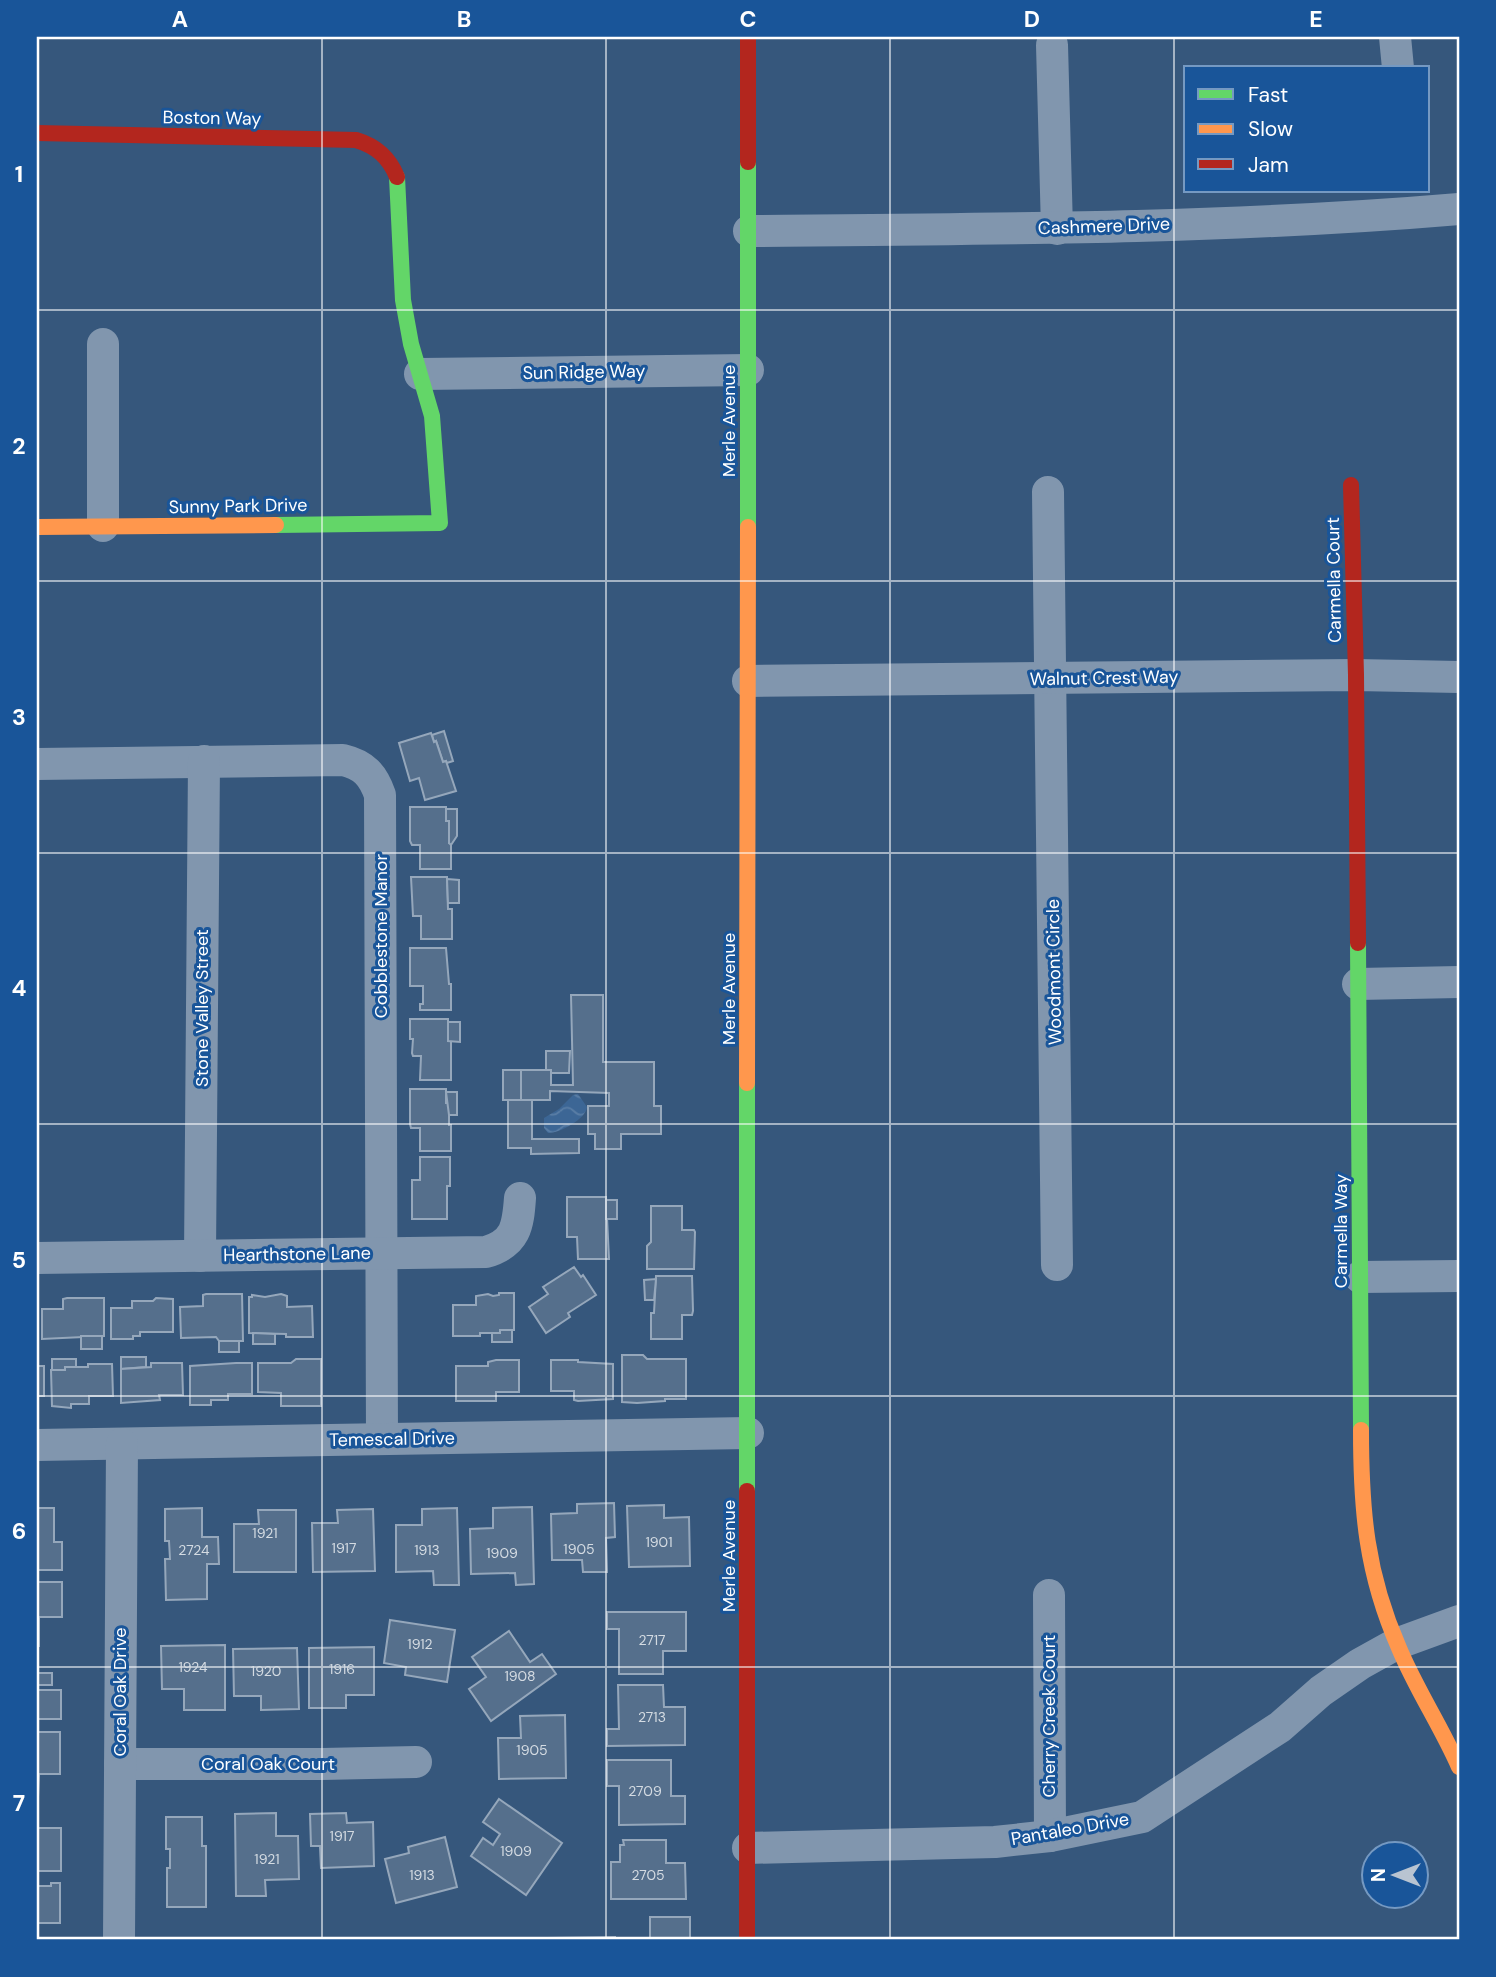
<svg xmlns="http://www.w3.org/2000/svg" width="1496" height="1977" viewBox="0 0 1496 1977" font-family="'DM Sans',sans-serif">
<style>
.water{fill:url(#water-waves)}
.building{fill:#556f8c;stroke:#95a7bb;stroke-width:2}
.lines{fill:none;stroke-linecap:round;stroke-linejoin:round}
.street{stroke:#8196ae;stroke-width:32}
.fast{stroke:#63d668;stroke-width:16}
.slow{stroke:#ff974d;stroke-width:16}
.jam{stroke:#b3261e;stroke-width:16}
.grid{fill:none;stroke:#fff;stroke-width:2;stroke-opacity:0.55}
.labels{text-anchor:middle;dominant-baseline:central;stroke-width:6;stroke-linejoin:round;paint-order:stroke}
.number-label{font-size:14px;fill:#d4dbe2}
.street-label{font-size:18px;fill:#fff;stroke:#195599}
.neatline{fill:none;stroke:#fff;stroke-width:2.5}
.grid-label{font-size:23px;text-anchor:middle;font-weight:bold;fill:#fff}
</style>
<defs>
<pattern id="water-waves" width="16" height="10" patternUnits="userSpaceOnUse" patternTransform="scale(1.75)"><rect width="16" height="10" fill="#3c6695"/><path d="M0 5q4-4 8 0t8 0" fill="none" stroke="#597da5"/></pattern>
</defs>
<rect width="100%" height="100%" fill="#36577c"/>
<path class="water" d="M578,1094L587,1107C586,1119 560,1133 548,1133L544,1128V1118L559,1109L573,1095Z"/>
<g class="building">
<polygon points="444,731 453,761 447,763 446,761 443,762 436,741 434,742 432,735"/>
<polygon points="431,733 434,742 436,741 443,762 446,761 456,791 425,800 419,778 410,781 399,743"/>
<polygon points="410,807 446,807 446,821 449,821 449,843 451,843 451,869 420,869 420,845 412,845 410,841"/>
<polygon points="446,809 457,809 457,836 451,845 449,843 449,821 446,821"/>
<polygon points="411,877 447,877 448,909 452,909 452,939 421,939 421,916 413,916"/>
<polygon points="447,879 459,880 459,903 448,903"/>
<polygon points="410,948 446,948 449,984 451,984 451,1010 420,1010 420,1004 423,1004 423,986 410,986"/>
<polygon points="571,995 603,995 603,1062 654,1062 654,1106 661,1106 661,1134 621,1134 621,1149 595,1149 595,1134 588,1134 588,1106 609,1106 609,1093 550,1091 550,1100 521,1100 521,1070 551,1070 551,1085 573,1085"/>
<polygon points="410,1019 448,1019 448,1041 451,1041 451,1080 420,1080 421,1056 413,1056 412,1053 413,1039 410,1039"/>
<polygon points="448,1022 460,1022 460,1042 448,1041"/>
<polygon points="546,1051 570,1051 569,1073 551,1073 551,1070 546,1070"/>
<rect x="503" y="1070" width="18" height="30"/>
<polygon points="410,1089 446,1089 446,1103 449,1103 449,1125 451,1125 451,1151 420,1151 420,1128 411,1128 410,1124"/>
<polygon points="446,1092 457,1092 457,1115 449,1115"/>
<polygon points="508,1100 532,1100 532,1139 579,1139 579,1153 531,1154 531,1148 508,1148"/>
<polygon points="420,1157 450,1157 450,1186 447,1186 447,1219 412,1219 412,1180 420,1180"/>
<polygon points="567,1197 606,1197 609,1259 578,1259 577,1237 567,1237"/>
<rect x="606" y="1200" width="11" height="19"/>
<polygon points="651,1206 682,1206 682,1230 694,1230 695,1232 694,1269 647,1269 647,1246 651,1242"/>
<polygon points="574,1267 581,1277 583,1275 596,1295 568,1313 570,1317 546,1333 529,1307 548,1294 543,1287"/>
<polygon points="656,1276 692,1276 693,1311 692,1315 682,1315 682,1339 651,1339 651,1313 654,1313"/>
<polygon points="656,1279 654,1300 645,1300 644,1280"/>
<polygon points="499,1293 514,1293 514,1330 500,1330 500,1333 480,1333 480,1336 453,1336 453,1305 476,1305 476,1296 488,1294 493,1296 499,1295"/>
<polygon points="206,1294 242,1294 243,1341 219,1341 216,1337 181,1338 180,1307 203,1306 203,1295"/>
<polygon points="281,1294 287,1296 287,1307 312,1306 313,1337 286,1337 286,1334 249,1333 249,1297 252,1297 252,1295 265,1297"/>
<polygon points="67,1298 104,1298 104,1336 42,1339 42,1309 63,1309 63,1299"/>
<polygon points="156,1298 173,1299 173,1332 140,1332 140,1336 133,1336 133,1339 111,1339 111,1308 132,1308 132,1301 153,1301"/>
<polygon points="500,1330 512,1330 512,1342 492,1342 492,1333 500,1333"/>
<polygon points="253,1333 275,1334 275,1344 253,1344"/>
<rect x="81" y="1336" width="21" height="13"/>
<rect x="219" y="1341" width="20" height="11"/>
<polygon points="622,1355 643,1355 647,1359 686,1359 686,1399 665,1399 665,1401 637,1403 622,1402"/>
<polygon points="121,1357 146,1357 146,1367 121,1369"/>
<polygon points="52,1359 76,1359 76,1367 65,1367 65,1370 52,1370"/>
<polygon points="296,1359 321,1359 321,1406 281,1406 281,1393 258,1392 258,1363 291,1363"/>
<polygon points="496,1360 519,1360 519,1392 496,1392 496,1401 456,1401 456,1366 488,1366 488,1362"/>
<polygon points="551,1360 578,1360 578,1362 613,1364 613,1399 578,1401 574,1400 574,1391 551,1391"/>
<polygon points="151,1363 182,1363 183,1395 159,1395 160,1400 121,1403 121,1369 151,1367"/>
<polygon points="236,1363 252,1363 252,1394 228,1394 228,1400 211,1400 211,1405 190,1405 190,1366"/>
<polygon points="88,1364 112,1364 113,1396 89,1396 89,1404 71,1404 71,1408 52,1406 51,1370 65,1370 65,1367 88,1367"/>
<rect x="37" y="1366" width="7" height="30"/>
<polygon points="614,1503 615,1537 606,1538 607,1572 583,1572 582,1560 552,1560 551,1514 577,1513 577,1504"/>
<polygon points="664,1505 664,1518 689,1517 690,1566 629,1567 627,1506"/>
<polygon points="532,1507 534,1584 516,1585 515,1573 471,1574 470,1529 493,1528 493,1508"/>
<polygon points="37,1508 54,1508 54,1542 62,1542 62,1570 37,1570"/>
<polygon points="202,1508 202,1537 218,1537 219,1564 207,1564 207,1599 166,1600 165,1559 170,1559 169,1541 165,1541 165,1509"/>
<polygon points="457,1508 459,1585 434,1585 433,1571 396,1572 396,1525 422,1525 422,1509"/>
<polygon points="373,1509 375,1571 313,1572 312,1523 338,1523 337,1510"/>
<polygon points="258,1510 296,1510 296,1572 234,1572 234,1524 259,1524"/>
<polygon points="37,1582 62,1582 62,1617 39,1617 39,1646 37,1646"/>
<polygon points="607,1612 686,1612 686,1651 663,1651 663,1674 619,1674 619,1629 607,1629"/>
<polygon points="390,1620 455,1630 447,1682 405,1675 406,1667 384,1663"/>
<polygon points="509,1631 530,1662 542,1654 556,1674 491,1721 469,1689 486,1677 472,1657"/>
<polygon points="225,1645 225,1710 184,1710 184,1689 162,1689 161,1646"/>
<polygon points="374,1647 374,1695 346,1695 346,1708 309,1708 309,1648"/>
<polygon points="297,1648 299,1709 261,1710 261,1696 234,1696 233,1649"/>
<polygon points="37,1656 37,1690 61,1690 61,1719 37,1719"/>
<rect x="37" y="1673" width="15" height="12"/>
<polygon points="618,1685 663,1685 664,1707 685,1707 685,1745 607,1746 607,1729 619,1729"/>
<polygon points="565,1715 566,1778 499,1779 498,1738 521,1738 520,1716"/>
<polygon points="37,1732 60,1732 60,1774 39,1774 38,1797"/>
<polygon points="607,1760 671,1760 671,1796 685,1796 685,1824 619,1825 619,1786 607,1786"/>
<polygon points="499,1799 562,1843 526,1895 471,1856 483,1838 493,1845 500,1834 483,1822"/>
<polygon points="37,1806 38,1828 61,1828 61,1871 37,1871"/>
<polygon points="276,1813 276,1836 298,1836 299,1879 265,1880 266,1896 236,1896 235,1814"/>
<polygon points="346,1813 347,1823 373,1822 374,1866 321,1868 320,1846 311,1846 310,1814"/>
<polygon points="166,1817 202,1817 202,1846 206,1846 206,1907 167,1907 167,1868 170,1868 170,1849 166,1849"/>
<polygon points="445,1837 457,1887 396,1903 385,1859 409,1853 408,1847"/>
<polygon points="623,1840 666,1840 666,1863 685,1863 686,1899 611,1899 611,1862 620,1862 620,1845 624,1845"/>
<polygon points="51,1883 60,1883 60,1923 38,1923 37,1940 37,1886 51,1886"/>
<rect x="650" y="1917" width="40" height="23"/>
<polygon points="615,1937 615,1940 548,1940 548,1938"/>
</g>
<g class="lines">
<g class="street">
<polyline points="1395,37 1398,68"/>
<polyline points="1052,45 1057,229"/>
<path d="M749,231C986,229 1223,229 1459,209"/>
<polyline points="420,374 748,370"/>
<polyline points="1048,492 1057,1265"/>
<polyline points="103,526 103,344"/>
<polyline points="748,681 1356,675 1459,677"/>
<path d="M37,764L343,760C364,765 373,775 380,795L382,1439"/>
<polyline points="1358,984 1459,982"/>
<polyline points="200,1256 204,761"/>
<path d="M37,1258L486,1252C516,1243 518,1226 520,1198"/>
<polyline points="1360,1277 1459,1276"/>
<polyline points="37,1445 748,1433"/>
<polyline points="1049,1595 1050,1836"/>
<polyline points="120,1764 322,1764 416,1762"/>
<polyline points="748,1848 995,1842 1050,1836 1142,1817 1280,1727 1321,1691 1360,1664 1396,1644 1459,1621"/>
<polyline points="119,1940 122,1444"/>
</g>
<g class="fast">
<polyline points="276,525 440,523 432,416 411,344 403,300 397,177"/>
<polyline points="748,527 748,162"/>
<polyline points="1358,943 1361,1430"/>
<polyline points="747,1491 747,1083"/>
</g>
<g class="slow">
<polyline points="37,527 276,525"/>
<polyline points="747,1083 748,527"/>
<path d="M1361,1430C1361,1510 1366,1573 1399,1648C1416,1689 1441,1726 1459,1767"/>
</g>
<g class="jam">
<path d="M37,133L356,140C376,146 389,157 397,177"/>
<polyline points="748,162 748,37"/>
<polyline points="1351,485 1356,675 1358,943"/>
<polyline points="747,1940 747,1491"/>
</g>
</g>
<path class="grid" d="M322,37V1940M606,37V1940M890,37V1940M1174,37V1940M37,310H1459M37,581H1459M37,853H1459M37,1124H1459M37,1396H1459M37,1667H1459"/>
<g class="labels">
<g class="number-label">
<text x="265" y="1533">1921</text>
<text x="659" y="1542">1901</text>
<text x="344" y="1548">1917</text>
<text x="579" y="1549">1905</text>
<text x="194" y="1550">2724</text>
<text x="427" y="1550">1913</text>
<text x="502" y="1553">1909</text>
<text x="652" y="1640">2717</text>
<text x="420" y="1644">1912</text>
<text x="193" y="1667">1924</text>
<text x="342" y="1669">1916</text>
<text x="266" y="1671">1920</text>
<text x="520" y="1676">1908</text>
<text x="652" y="1717">2713</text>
<text x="532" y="1750">1905</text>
<text x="645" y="1791">2709</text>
<text x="342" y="1836">1917</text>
<text x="516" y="1851">1909</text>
<text x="267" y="1859">1921</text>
<text x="422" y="1875">1913</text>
<text x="648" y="1875">2705</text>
</g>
<g class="street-label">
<text transform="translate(212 118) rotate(1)">Boston Way</text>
<text transform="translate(1104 226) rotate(-2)">Cashmere Drive</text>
<text transform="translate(584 372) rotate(-1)">Sun Ridge Way</text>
<text transform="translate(729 421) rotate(-90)">Merle Avenue</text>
<text transform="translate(238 506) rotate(-1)">Sunny Park Drive</text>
<text transform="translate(1334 580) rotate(-91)">Carmella Court</text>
<text transform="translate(1104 678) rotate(-1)">Walnut Crest Way</text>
<text transform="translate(381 936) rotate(-90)">Cobblestone Manor</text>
<text transform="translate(1054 972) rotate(-91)">Woodmont Circle</text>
<text transform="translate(729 989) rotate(-90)">Merle Avenue</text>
<text transform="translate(202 1008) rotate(-90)">Stone Valley Street</text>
<text transform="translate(1341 1231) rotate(-90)">Carmella Way</text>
<text transform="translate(297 1254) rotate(-1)">Hearthstone Lane</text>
<text transform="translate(392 1439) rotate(-1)">Temescal Drive</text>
<text transform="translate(729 1556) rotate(-90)">Merle Avenue</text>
<text transform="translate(120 1692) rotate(-90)">Coral Oak Drive</text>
<text transform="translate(1049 1716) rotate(-90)">Cherry Creek Court</text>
<text x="268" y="1764">Coral Oak Court</text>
<text transform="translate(1070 1829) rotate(-10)">Pantaleo Drive</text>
</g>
</g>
<rect width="1496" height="1977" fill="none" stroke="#195599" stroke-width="77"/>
<rect x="1184" y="66" width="245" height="126" fill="#195599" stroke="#7599c2" stroke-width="2"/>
<rect x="1198" y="89" width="35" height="10" fill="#63d668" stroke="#7599c2" stroke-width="2"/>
<text x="1248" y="102" font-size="21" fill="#ffffff">Fast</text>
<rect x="1198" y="124" width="35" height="10" fill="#ff974d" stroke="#7599c2" stroke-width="2"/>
<text x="1248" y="136" font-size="21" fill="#ffffff">Slow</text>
<rect x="1198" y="159" width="35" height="10" fill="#b3261e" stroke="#7599c2" stroke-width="2"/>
<text x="1248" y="172" font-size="21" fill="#ffffff">Jam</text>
<g transform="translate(1395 1875) rotate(270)"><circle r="33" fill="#195599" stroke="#7599c2" stroke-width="2"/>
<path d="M0-5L12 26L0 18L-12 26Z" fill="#b9c4d1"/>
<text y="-10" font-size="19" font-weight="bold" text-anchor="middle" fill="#ffffff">N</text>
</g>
<rect x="38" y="38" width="1420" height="1900" class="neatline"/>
<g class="grid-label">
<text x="180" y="27">A</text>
<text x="464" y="27">B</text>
<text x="748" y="27">C</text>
<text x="1032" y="27">D</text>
<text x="1316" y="27">E</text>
<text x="19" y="182">1</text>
<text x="19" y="454">2</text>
<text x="19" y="725">3</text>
<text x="19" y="996">4</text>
<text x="19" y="1268">5</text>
<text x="19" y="1539">6</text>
<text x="19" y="1811">7</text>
</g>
</svg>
